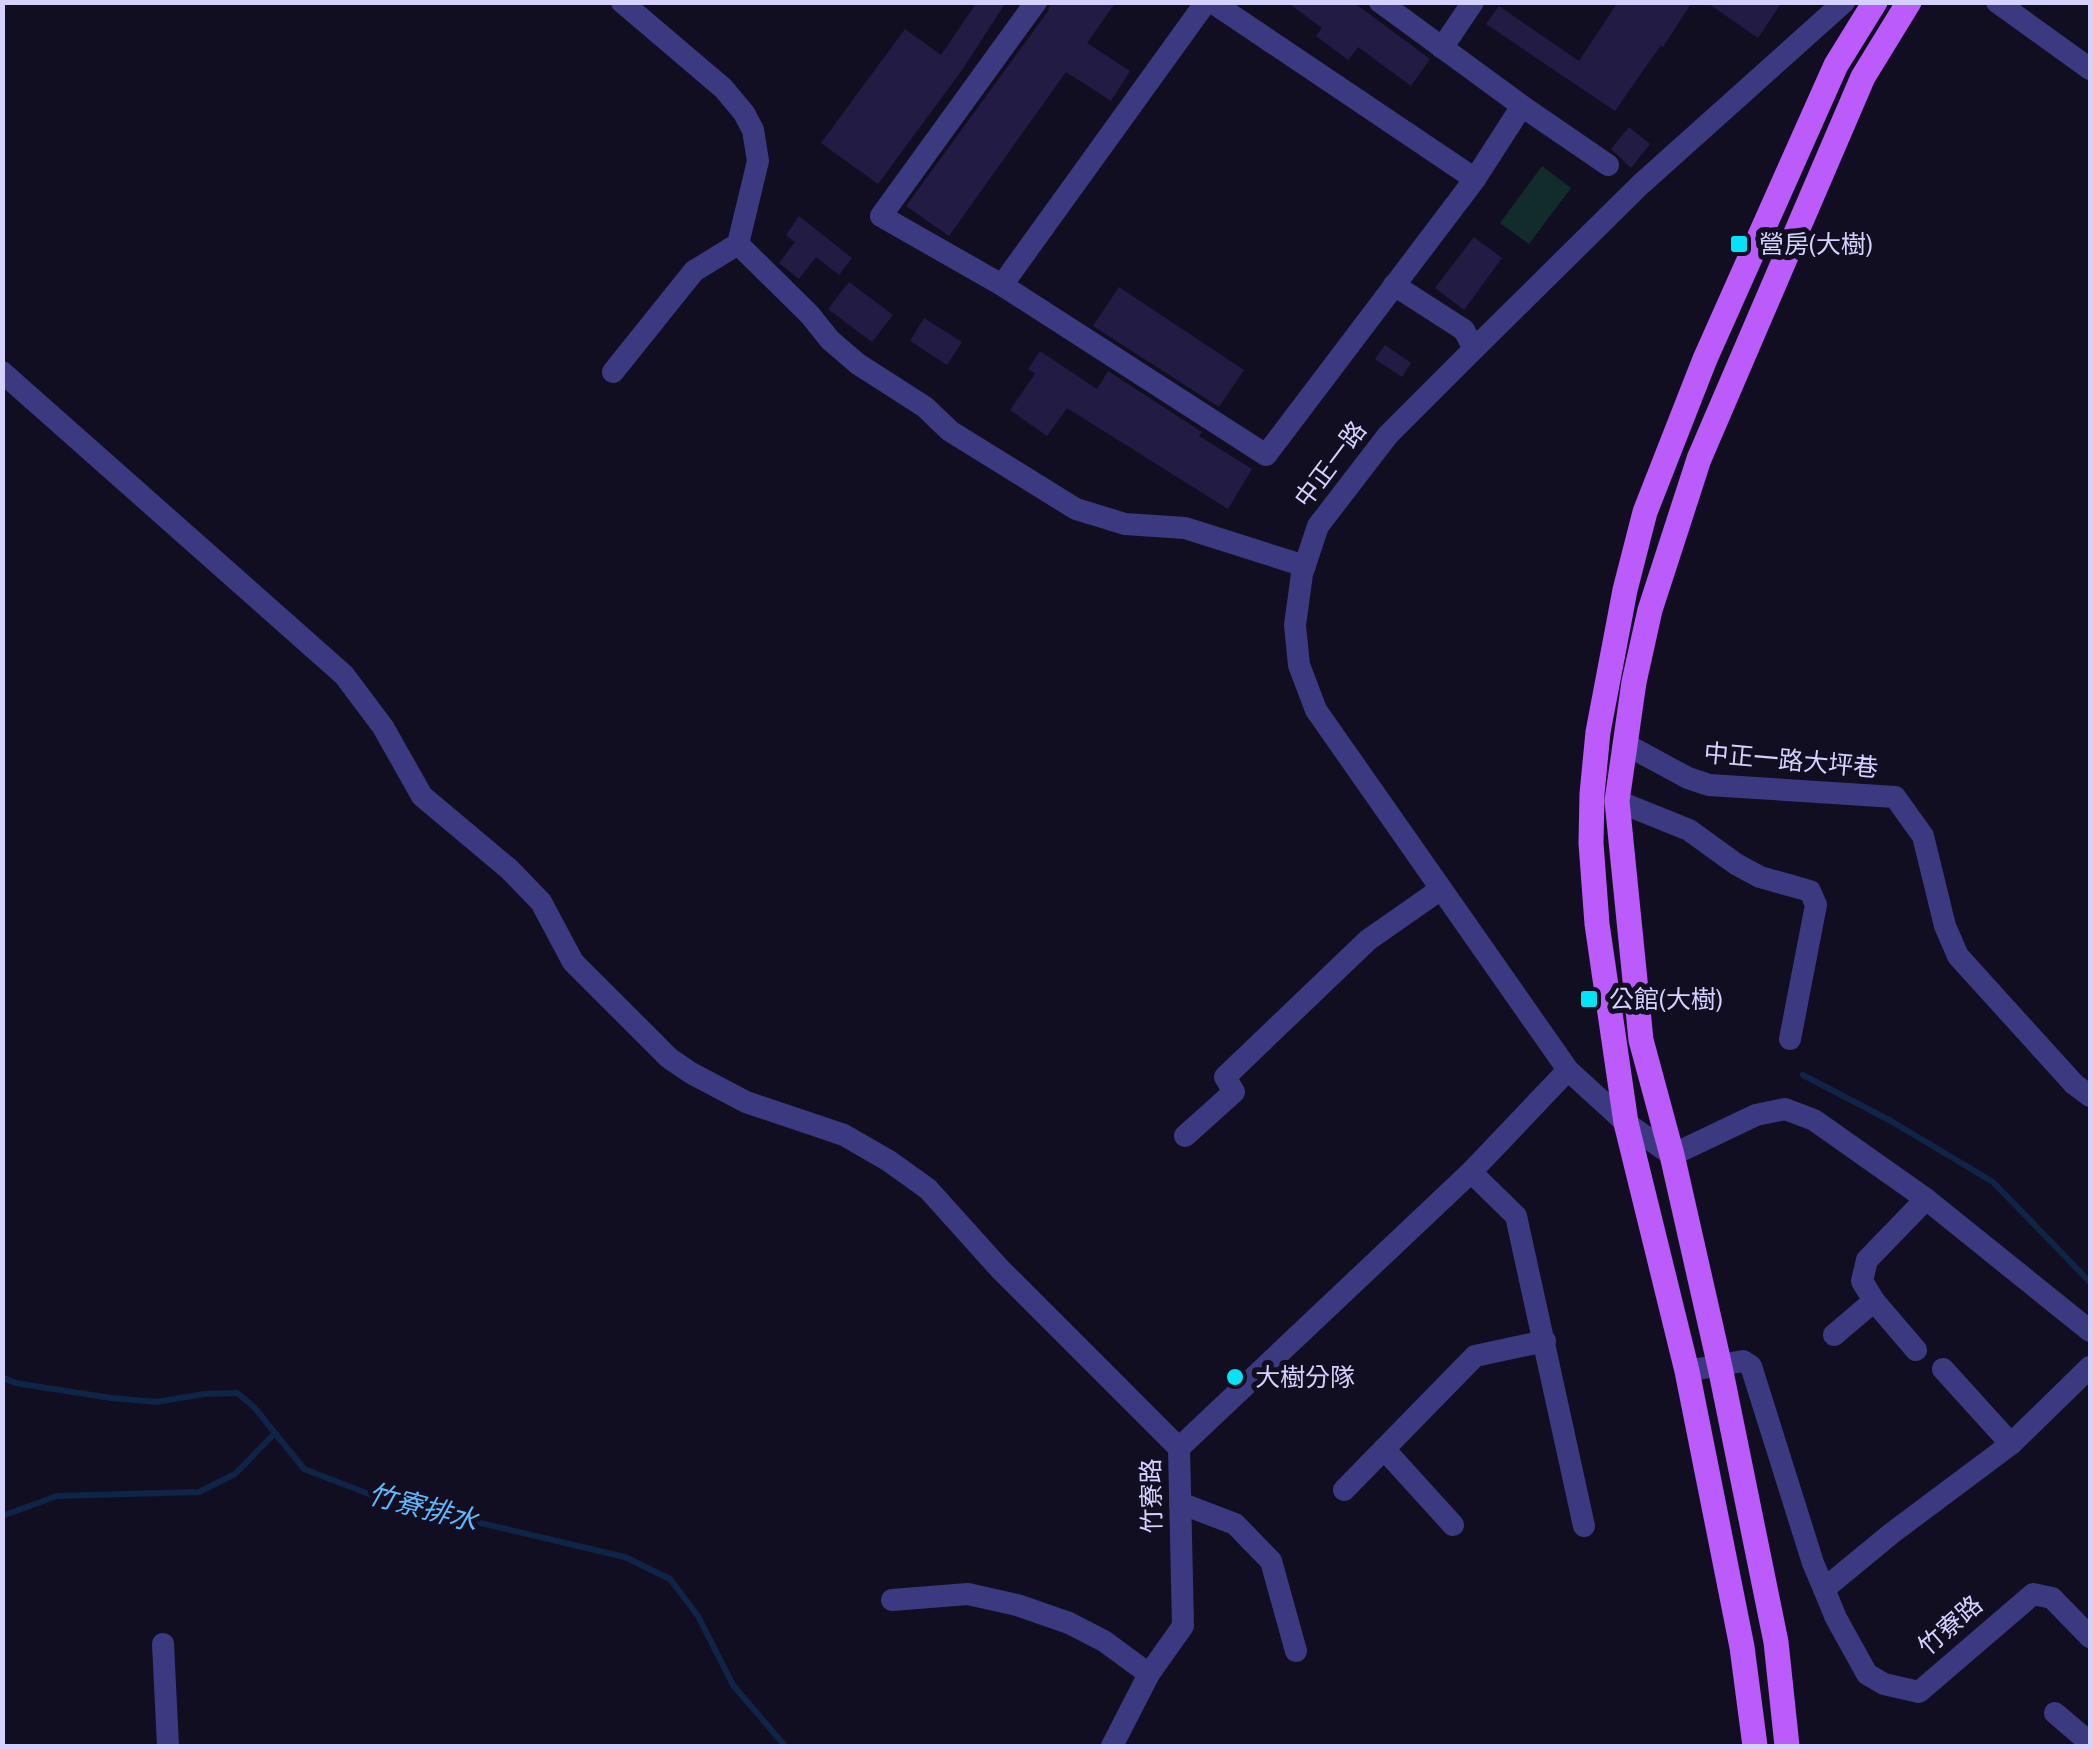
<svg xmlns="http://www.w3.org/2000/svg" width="2093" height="1749" viewBox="0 0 2093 1749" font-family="'Archivo Narrow','Noto Sans TC',sans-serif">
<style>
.green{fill:#112c2a}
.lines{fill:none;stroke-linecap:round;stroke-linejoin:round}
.stream{stroke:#0e2547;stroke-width:6}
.building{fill:#221b43}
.minor{stroke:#3b3a80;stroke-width:22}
.major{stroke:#bb5bfb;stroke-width:25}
.poi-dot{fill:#06e3f5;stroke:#110e22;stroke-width:4}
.labels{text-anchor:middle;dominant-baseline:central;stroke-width:10;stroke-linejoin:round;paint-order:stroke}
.poi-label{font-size:25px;fill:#d5d1fe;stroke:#110e22;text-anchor:start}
.street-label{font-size:25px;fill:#d5d1fe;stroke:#110e22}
.water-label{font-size:28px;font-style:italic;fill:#61b8fb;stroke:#110e22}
</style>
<rect width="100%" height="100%" fill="#110e22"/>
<polygon class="green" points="1542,166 1571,188 1529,244 1500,223"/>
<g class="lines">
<g class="stream">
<polyline points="1803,1075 1891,1121 1993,1182 2090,1282"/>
<polyline points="2,1377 15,1383 111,1398 157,1402 204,1394 237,1393 254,1407 304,1469 387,1501 625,1557 670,1579 698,1616 733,1685 785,1746"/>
<polyline points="2,1516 57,1496 199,1492 235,1474 274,1434"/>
</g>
</g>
<g class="building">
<polygon points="977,2 1006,2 962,70 878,184 821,143 905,29 941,55"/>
<polygon points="1051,2 1116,2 1087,43 1130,71 1111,101 1066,72 949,236 906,206 1048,11"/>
<polygon points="1287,2 1353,2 1430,59 1411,86 1358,47 1348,60 1316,36 1322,28"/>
<polygon points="1618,2 1692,2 1663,47 1661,45 1615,111 1486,24 1499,6 1579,61"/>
<polygon points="1706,2 1782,2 1758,38"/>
<polygon points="1629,127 1650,144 1631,168 1611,149"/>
<polygon points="799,216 852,258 839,275 816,257 799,279 779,263 795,242 786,235"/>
<polygon points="1474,237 1502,258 1464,310 1435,288"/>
<polygon points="849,282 893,315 872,342 828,309"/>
<polygon points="1119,287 1244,370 1219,407 1093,326"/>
<polygon points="924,318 962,342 947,365 910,341"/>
<polygon points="1385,345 1411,363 1402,377 1375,359"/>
<polygon points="1040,351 1097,389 1108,371 1202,432 1199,436 1252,469 1228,509 1067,408 1047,436 1010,410 1035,374 1028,369"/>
</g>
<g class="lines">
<g class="minor">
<polyline points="1206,2 1002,285 1266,455 1475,179 1212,2"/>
<polyline points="1380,2 1522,106 1475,179"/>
<polyline points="1997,2 2090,69"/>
<polyline points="1442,48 1473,2"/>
<polyline points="1522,106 1608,165"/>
<polyline points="738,244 810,315 830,340 858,364 925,407 950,431 1076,509 1125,524 1185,528 1305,566"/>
<polyline points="1002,285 881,216 1036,2"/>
<polyline points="1394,285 1464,330 1474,349"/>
<polyline points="2,372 344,675 383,727 422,796 509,869 541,902 573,962 669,1058 691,1073 746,1102 844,1135 889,1161 928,1189 1000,1269 1179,1448"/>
<polyline points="613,372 694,271 738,244 758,161 753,130 744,113 723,88 622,2"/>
<polyline points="1625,744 1688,778 1709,785 1895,797 1923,836 1945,926 1958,956 2074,1084 2090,1096"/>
<polyline points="1617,801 1689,830 1736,864 1760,877 1810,891 1816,905 1790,1039"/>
<polyline points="1568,1070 1316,710 1299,665 1295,625 1302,574 1318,526 1388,435 1474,349 1640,185 1844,2"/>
<polyline points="1185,1136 1234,1092 1225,1077 1368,940 1441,889"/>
<polyline points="1471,1172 1516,1216 1584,1526"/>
<polyline points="1834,1335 1874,1301"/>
<polyline points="1916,1350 1874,1301 1862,1281 1867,1260 1926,1199"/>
<polyline points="1943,1369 2011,1444"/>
<polyline points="1687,1371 1743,1361 1751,1366 1813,1563 1824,1589 1892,1533 2011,1444 2090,1367"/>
<polyline points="1384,1449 1453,1525"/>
<polyline points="1344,1490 1475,1356 1545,1341"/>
<polyline points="1180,1503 1235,1524 1271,1561 1296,1651"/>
<polyline points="1824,1589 1836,1618 1867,1674 1884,1684 1919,1692 2033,1594 2052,1598 2090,1637"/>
<polyline points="892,1600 968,1594 1017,1605 1069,1623 1104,1641 1149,1674"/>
<polyline points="163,1644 168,1746"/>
<polyline points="2055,1713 2090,1743"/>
<polyline points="1112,1746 1149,1674 1183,1626 1179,1448 1471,1172 1568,1070 1626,1123 1672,1155 1756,1115 1785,1109 1814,1120 1926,1199 2090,1331"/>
</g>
<g class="major">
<polyline points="1755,1746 1742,1647 1687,1371 1626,1123 1597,924 1591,843 1592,794 1598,732 1625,590 1645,512 1705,359 1836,65 1875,2"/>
<polyline points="1787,1746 1776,1642 1720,1367 1672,1155 1641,1040 1617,801 1634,682 1650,610 1699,459 1863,77 1909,2"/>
</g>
</g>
<g class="poi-dot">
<rect x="1729" y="234" width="20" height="20" rx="5"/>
<rect x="1579" y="989" width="20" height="20" rx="5"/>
<circle cx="1235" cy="1377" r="10"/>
</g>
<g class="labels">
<g class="poi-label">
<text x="1759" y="244">營房(大樹)</text>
<text x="1609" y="999">公館(大樹)</text>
<text x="1255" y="1377">大樹分隊</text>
</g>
<g class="street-label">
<text transform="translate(1330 464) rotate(-53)">中正一路</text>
<text transform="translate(1791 760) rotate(5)">中正一路大坪巷</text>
<text transform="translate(1151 1496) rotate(-91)">竹寮路</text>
<text transform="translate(1950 1625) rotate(-41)">竹寮路</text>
</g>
<g class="water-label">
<text transform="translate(423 1507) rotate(15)">竹寮排水</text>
</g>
</g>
<rect width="2093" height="1749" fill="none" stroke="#d5d1fe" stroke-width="10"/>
</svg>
